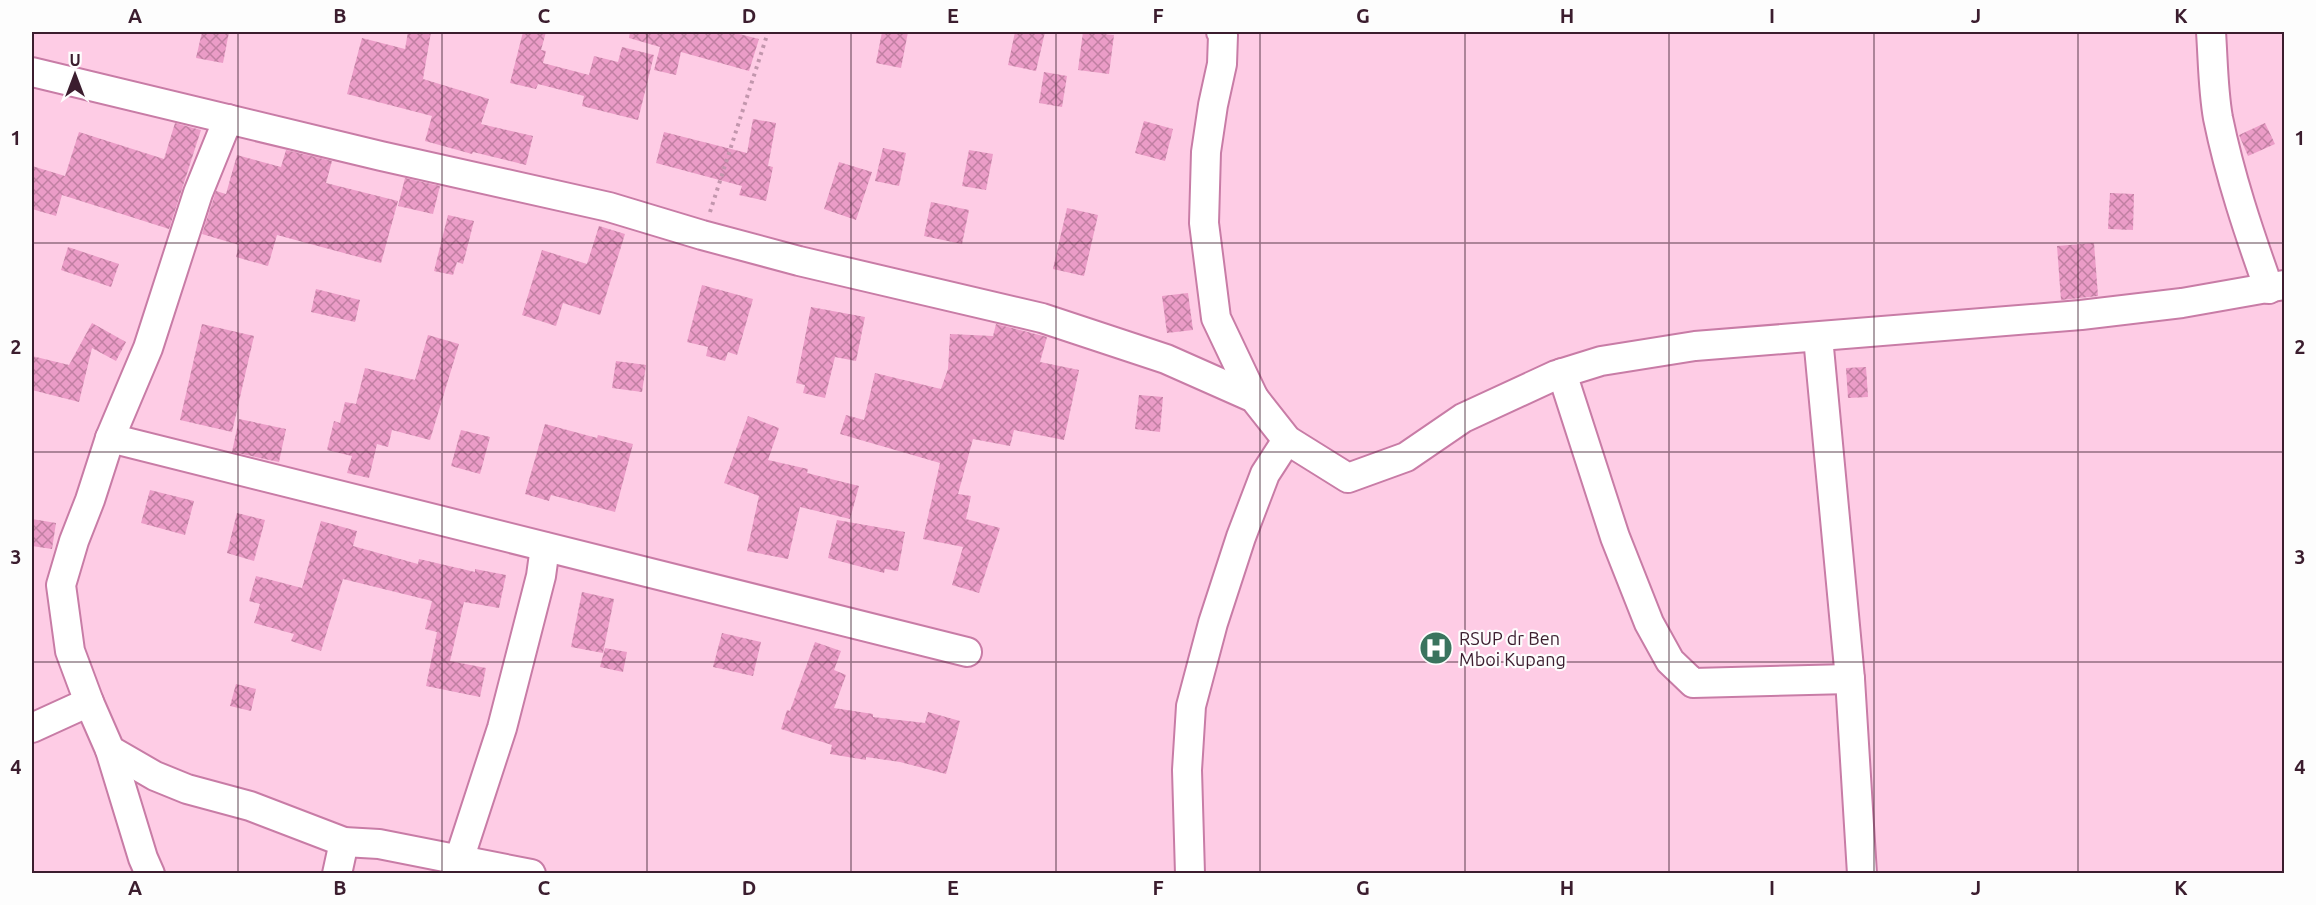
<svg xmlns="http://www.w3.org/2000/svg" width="2316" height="905" viewBox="0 0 2316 905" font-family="Ubuntu,sans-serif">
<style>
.building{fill:url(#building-cross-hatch)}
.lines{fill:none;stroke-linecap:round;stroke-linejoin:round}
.minor-casing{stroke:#c87ca6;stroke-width:32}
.path{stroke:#c296ad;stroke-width:4;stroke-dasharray:3 4.5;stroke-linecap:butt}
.minor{stroke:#fff;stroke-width:28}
.grid{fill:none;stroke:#3b1d2e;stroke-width:1.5;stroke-opacity:0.55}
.labels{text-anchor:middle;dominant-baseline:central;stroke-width:4.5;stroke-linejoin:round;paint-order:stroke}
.poi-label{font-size:18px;fill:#3b1d2e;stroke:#fdfdfd;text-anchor:start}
.neatline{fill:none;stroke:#3b1d2e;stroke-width:2}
.grid-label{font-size:20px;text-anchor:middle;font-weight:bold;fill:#3b1d2e}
</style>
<defs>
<pattern id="building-cross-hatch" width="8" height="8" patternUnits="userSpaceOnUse" patternTransform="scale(1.5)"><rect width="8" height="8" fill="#eb9cc7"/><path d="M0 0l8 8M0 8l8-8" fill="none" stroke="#c07fa2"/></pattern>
</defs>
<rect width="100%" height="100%" fill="#fecce5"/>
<g class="building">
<polygon points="202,32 229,32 223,63 196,58"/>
<polygon points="408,32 431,32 423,79 489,99 481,124 533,136 526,165 473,152 472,154 425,141 432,116 347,94 362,38 405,49"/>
<polygon points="523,32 546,32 541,50 546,51 543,63 589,75 594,56 618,62 622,47 654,55 638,120 582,106 584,96 538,84 536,89 510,83"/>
<polygon points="630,32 731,32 759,39 749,71 681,52 676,75 654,70 660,47 629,38"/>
<polygon points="882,32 908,32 901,68 876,63"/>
<polygon points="1015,32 1045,32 1036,71 1008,65"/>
<polygon points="1083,32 1114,35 1109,74 1078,70"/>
<polygon points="1044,72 1067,76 1062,107 1039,103"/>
<polygon points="753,119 776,123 768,166 773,167 766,201 739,195 742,186 656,163 664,132 747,153"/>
<polygon points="1144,121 1173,129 1165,161 1135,153"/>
<polygon points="175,123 201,130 169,229 62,195 56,216 32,209 32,166 65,176 79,132 164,159"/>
<polygon points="2265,123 2275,144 2248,156 2239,135"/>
<polygon points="883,148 906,153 899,186 875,181"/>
<polygon points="286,150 332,161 326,183 398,201 381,263 277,235 268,266 236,257 239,245 202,234 216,191 226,194 237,155 281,167"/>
<polygon points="969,150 993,154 986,190 962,186"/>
<polygon points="839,162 872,172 856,220 824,209"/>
<polygon points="405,178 440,186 433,214 398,206"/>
<polygon points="2110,193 2134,194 2133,230 2108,229"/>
<polygon points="931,202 969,210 962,244 924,236"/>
<polygon points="1067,208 1098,215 1084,276 1053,269"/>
<polygon points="448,215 474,221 463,264 457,262 453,275 434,271"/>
<polygon points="599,226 625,234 600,315 563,303 556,326 522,315 542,250 587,264"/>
<polygon points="2094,243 2098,296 2061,300 2057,246"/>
<polygon points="68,247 119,264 111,287 61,270"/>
<polygon points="702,285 753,299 737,355 728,352 725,361 706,356 708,347 687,342"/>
<polygon points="316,289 360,300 355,322 311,312"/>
<polygon points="1188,293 1193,330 1167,333 1162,296"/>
<polygon points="811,307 865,317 856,361 835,357 825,398 803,393 805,385 796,383"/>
<polygon points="92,323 126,342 116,361 92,348 79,402 32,390 32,356 69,365"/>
<polygon points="202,324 254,336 232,432 180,420"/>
<polygon points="996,324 1047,337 1040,362 1079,370 1064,440 1014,430 1010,446 973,439 958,494 971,496 966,519 1000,528 979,593 952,585 963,547 923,539 940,463 840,434 846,415 864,420 875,373 941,389 948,369 950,334 993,336"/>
<polygon points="428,335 459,344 430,440 392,430 388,447 377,444 369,478 347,473 352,456 327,450 334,421 340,423 345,402 356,404 365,368 415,380"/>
<polygon points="616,361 646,365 642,392 612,388"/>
<polygon points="1866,367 1868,397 1848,398 1846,368"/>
<polygon points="1139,395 1163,397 1160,432 1135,429"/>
<polygon points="748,416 779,428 768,460 808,469 807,473 859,486 850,519 800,507 788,559 747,551 759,496 724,483"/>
<polygon points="239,419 286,429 279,462 232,452"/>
<polygon points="545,424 597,438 598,435 633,444 615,512 551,495 549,501 525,494"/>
<polygon points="461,430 490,437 480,474 451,466"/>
<polygon points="150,490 194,501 185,535 141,523"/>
<polygon points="237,513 265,520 254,561 227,553"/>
<polygon points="32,519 56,523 52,549 32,546"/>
<polygon points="837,520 905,532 898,571 885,569 884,573 828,558"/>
<polygon points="321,521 357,531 353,546 418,564 419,559 475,572 475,569 506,575 499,608 464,602 450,661 486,668 480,697 426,686 437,632 425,629 432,601 343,579 321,651 291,641 294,634 254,623 260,604 249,601 256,576 302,588"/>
<polygon points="582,592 614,599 603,653 571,647"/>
<polygon points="722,633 761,642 753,676 713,667"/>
<polygon points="815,642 841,651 834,670 846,675 834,708 873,714 873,717 925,723 928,712 960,721 946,774 900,762 866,757 866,760 830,754 832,745 781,729 787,710 790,711"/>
<polygon points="605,648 627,652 623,672 600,667"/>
<polygon points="236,684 256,689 251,711 230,706"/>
</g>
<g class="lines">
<defs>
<g id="minor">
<polyline points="1221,32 1223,35 1222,64 1213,105 1206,152 1204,223 1216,318 1254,398"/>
<path d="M2211,32C2213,60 2213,90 2218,118C2230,177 2249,233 2269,289"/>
<polyline points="32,72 381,156 609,207 702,235 799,261 1042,318 1166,359 1254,398 1287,440 1348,478 1406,457 1463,418 1556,375 1601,361 1695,346 2081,315 2182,303 2284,285"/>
<polyline points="228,119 198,193 148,348 110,438 90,500 74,541 61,585 70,651 89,702 110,750 155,776 187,789 250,806 344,842 379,844 531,874"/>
<polyline points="1818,337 1850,679 1862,874"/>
<polyline points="1562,373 1615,537 1649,623 1670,661 1693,683 1850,679"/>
<polyline points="110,438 967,652"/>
<polyline points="32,728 89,702"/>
<polyline points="110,750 143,858 150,874"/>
<polyline points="459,860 502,728 541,576 545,547"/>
<polyline points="337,874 344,842"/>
<polyline points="1190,874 1187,770 1191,706 1213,623 1241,537 1265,474 1287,440"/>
</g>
</defs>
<use href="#minor" class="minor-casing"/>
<polyline class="path" points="710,212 768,32"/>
<use href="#minor" class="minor"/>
</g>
<path class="grid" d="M238,32V874M442,32V874M647,32V874M851,32V874M1056,32V874M1260,32V874M1465,32V874M1669,32V874M1874,32V874M2078,32V874M32,243H2284M32,452H2284M32,662H2284"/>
<defs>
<symbol id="hospital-disc" viewBox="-11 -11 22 22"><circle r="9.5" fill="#3a745e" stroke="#fdfdfd"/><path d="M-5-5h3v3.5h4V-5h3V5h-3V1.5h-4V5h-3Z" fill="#fff"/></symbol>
</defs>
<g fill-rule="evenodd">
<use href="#hospital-disc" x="1417" y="629" width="38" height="38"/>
</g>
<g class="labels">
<g class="poi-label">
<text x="1459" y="638">RSUP dr Ben<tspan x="1459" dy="21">Mboi Kupang</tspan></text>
</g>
</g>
<rect width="2316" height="905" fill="none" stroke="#fdfdfd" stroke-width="66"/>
<g transform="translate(75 75)" stroke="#fdfdfd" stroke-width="4.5" paint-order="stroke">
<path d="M0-4.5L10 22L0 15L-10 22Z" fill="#3b1d2e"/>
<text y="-9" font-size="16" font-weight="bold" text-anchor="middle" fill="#3b1d2e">U</text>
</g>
<rect x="33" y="33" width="2250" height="839" class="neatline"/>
<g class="grid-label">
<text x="135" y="23">A</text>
<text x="340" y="23">B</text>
<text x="544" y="23">C</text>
<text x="749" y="23">D</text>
<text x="953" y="23">E</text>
<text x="1158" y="23">F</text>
<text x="1363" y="23">G</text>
<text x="1567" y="23">H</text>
<text x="1772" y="23">I</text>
<text x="1976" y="23">J</text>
<text x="2181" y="23">K</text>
<text x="16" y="145">1</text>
<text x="2300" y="145">1</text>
<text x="16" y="354">2</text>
<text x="2300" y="354">2</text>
<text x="16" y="564">3</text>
<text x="2300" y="564">3</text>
<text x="16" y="774">4</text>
<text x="2300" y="774">4</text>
<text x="135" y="895">A</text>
<text x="340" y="895">B</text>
<text x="544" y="895">C</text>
<text x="749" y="895">D</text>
<text x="953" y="895">E</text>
<text x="1158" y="895">F</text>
<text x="1363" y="895">G</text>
<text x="1567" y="895">H</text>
<text x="1772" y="895">I</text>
<text x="1976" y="895">J</text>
<text x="2181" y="895">K</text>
</g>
</svg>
